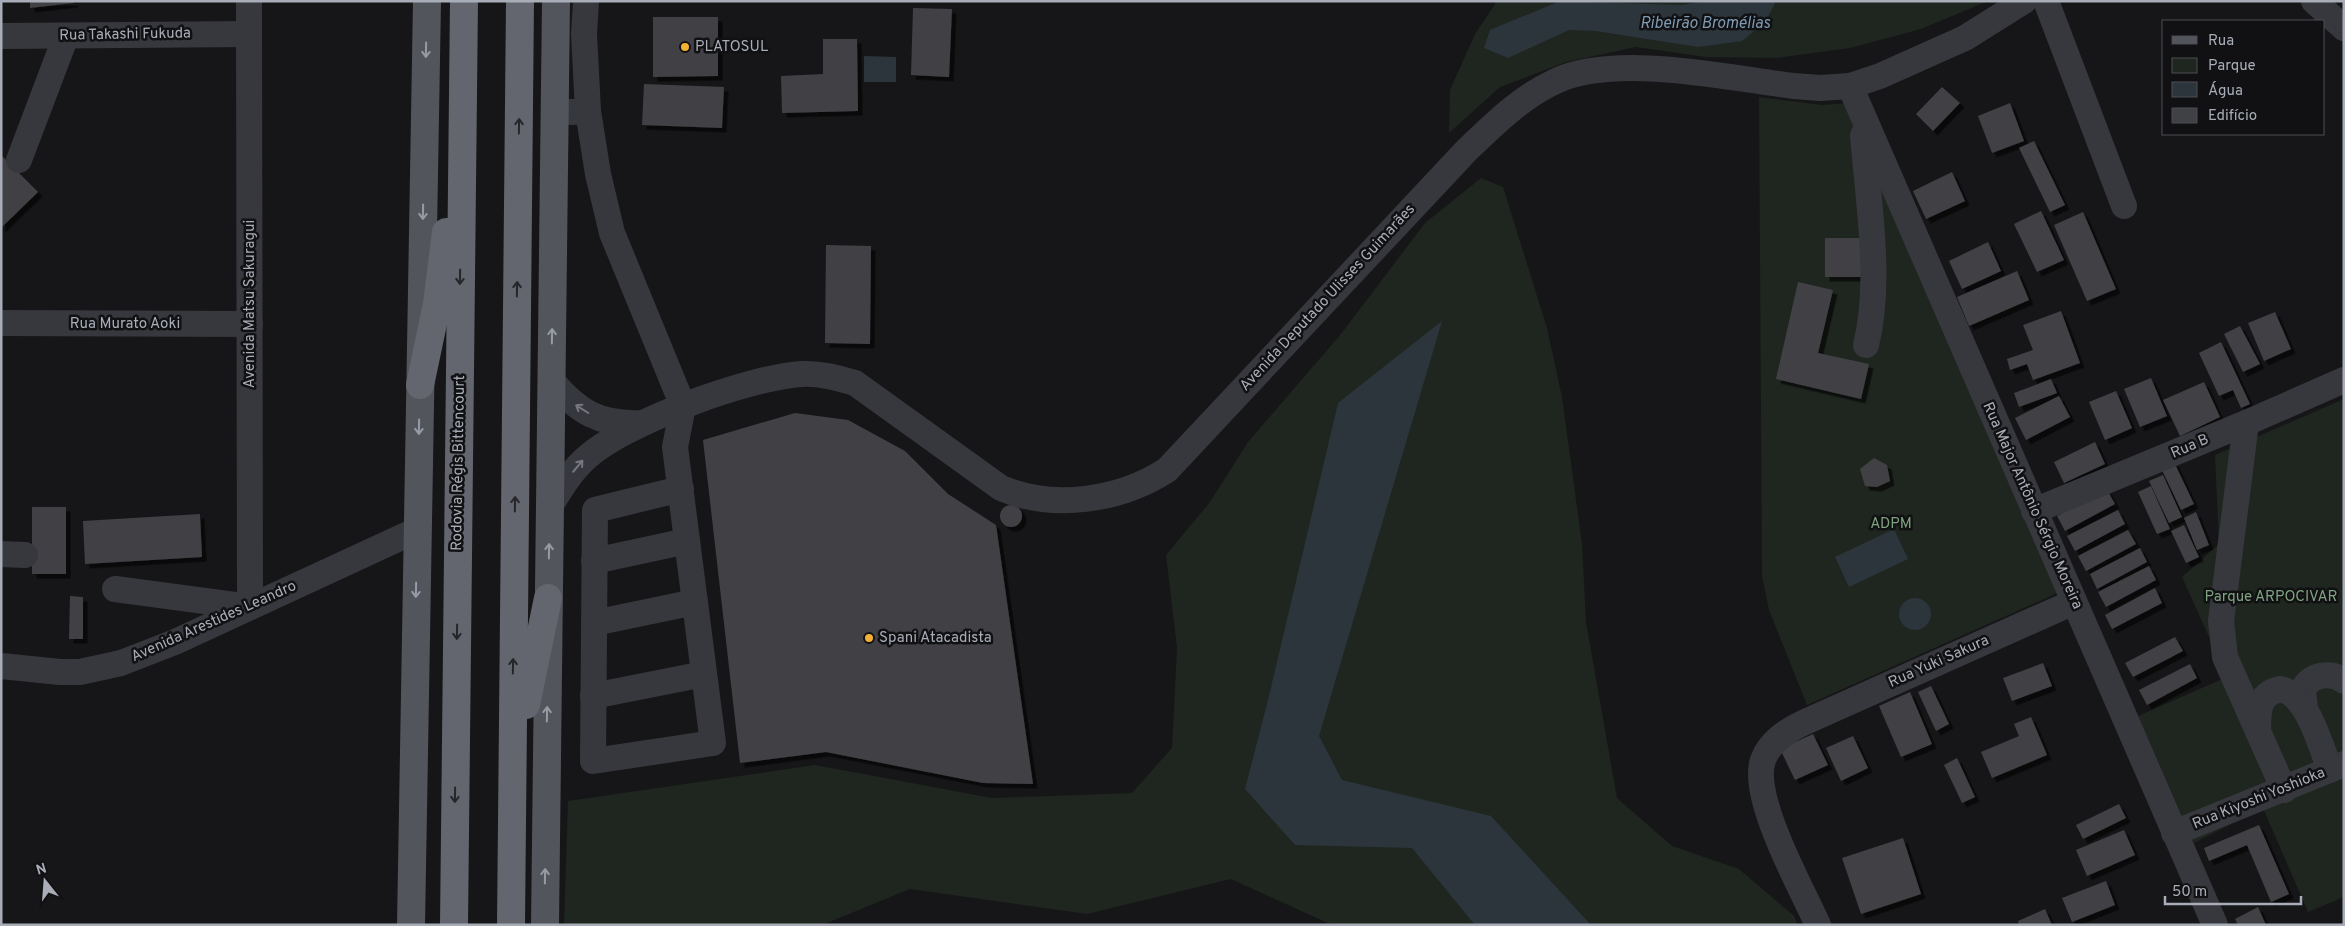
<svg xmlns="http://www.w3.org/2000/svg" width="2345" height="926" viewBox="0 0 2345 926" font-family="Overpass,sans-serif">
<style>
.green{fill:#1e261f}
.water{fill:#2c353c}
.building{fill:#404145;filter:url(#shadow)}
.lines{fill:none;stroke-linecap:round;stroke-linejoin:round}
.minor{stroke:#37383d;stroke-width:26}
.major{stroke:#53555c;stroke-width:28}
.highway{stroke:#63666e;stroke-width:28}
.oneway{stroke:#979ba6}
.oneway2{stroke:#26262a}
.oneway3{stroke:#757881}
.poi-dot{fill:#f2b134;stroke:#111113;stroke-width:2}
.labels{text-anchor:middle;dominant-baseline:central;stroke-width:5;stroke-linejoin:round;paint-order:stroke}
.street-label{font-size:15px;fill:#a8adb8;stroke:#111113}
.poi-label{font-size:15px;fill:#a8adb8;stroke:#111113;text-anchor:start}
.park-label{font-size:15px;fill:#7fa381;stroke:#111113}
.water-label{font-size:16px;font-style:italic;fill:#7f9bb3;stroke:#111113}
</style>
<defs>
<filter id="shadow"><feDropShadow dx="4.5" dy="4.5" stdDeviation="0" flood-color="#0009"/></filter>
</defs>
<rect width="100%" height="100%" fill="#161618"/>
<g class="green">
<polygon points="1497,1 1988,1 1921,29 1850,48 1777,58 1706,57 1636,47 1566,62 1500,87 1449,133 1450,90 1475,34"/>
<polygon points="1759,97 1822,105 1850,103 2062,591 1807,705 1769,610 1762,576"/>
<polygon points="1481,178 1503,187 1547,328 1562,397 1582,544 1586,622 1617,798 1672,846 1739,869 1794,916 1798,925 1332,925 1231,879 1087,914 910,889 822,925 564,925 568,801 815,765 992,798 1132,793 1172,748 1177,648 1166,555 1210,502 1248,442 1341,334 1425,223"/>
<polygon points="2344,399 2344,897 2308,912 2263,808 2194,843 2138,716 2227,677 2182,577 2219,544 2215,455"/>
</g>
<g class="water">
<polygon points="1560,1 1682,5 1705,1 1776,1 1766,21 1742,41 1698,47 1596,31 1569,30 1508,58 1484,48 1490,30"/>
<polygon points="864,56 896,57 896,82 864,82"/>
<polygon points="1442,321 1319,736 1342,780 1491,816 1591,925 1475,925 1412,848 1295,845 1245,789 1269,696 1338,403"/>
<polygon points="1894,529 1908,559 1849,587 1835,557"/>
<circle cx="1915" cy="614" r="16"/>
</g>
<g class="building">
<polygon points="30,1 73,1 74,3 30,8"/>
<polygon points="913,8 952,9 949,77 911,75"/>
<polygon points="653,17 718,17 718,76 653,77"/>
<polygon points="823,39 857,39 858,111 782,113 781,76 823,74"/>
<polygon points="644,84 724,87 722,128 642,125"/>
<polygon points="1942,87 1960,103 1933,131 1916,114"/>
<polygon points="2010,103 2024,141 1992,153 1978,116"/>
<polygon points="2034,141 2065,205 2050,212 2019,148"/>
<polygon points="1,155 38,192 1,228"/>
<polygon points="1952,172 1965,201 1926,219 1913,191"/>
<polygon points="2041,211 2064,260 2037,272 2014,224"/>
<polygon points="2083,212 2116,289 2087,301 2054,225"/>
<rect x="1825" y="238" width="38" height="39"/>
<polygon points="1988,242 2001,271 1962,289 1949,261"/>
<polygon points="826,245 871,246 870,344 825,343"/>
<polygon points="2017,271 2029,300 1969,326 1957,297"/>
<polygon points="1798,282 1833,290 1818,353 1869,364 1861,399 1776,379"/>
<polygon points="2061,311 2080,363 2033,380 2027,364 2010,370 2007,359 2033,350 2023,325"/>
<polygon points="2275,312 2291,349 2264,361 2248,323"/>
<polygon points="2240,326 2260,364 2243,372 2224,334"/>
<polygon points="2221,342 2250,404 2241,408 2233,390 2219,396 2199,353"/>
<polygon points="2151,378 2167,416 2140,427 2124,389"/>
<polygon points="2051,379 2057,393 2019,407 2014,393"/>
<polygon points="2204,382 2220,417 2180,436 2163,400"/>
<polygon points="2116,391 2132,428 2105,440 2089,402"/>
<polygon points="2059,396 2070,417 2026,440 2015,418"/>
<polygon points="795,413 848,420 905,451 948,494 996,525 1033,784 983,783 826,752 740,763 703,440"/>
<polygon points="2095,442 2105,464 2064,483 2054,462"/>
<polygon points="1874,458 1887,465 1890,481 1877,487 1865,486 1860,469"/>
<polygon points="2174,462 2194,504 2181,510 2161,468"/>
<polygon points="2163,475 2182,517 2169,523 2149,481"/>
<polygon points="2151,486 2170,529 2157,534 2138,492"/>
<polygon points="2107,490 2115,504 2065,531 2057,516"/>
<circle cx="1011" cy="516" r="11"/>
<rect x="32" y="507" width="34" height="67"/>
<polygon points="2118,510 2125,524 2075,551 2067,536"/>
<polygon points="2196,512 2209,545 2197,550 2184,518"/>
<polygon points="200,514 202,557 85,564 83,521"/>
<polygon points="2184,525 2199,557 2186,563 2171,531"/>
<polygon points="2128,530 2136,544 2086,571 2078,556"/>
<polygon points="2140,548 2147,562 2097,589 2090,574"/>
<polygon points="2149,566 2156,580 2106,607 2098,592"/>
<polygon points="2155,588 2162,603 2112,629 2105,615"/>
<polygon points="70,596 83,597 83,639 69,639"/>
<polygon points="2175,637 2183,651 2133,677 2125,663"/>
<polygon points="2043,663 2052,686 2012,701 2003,678"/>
<polygon points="2190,664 2197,678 2147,705 2139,690"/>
<polygon points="1931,686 1949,724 1936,731 1918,692"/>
<polygon points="1910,692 1932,744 1901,757 1879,706"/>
<polygon points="2031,717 2047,755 1992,778 1981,752 2019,736 2014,724"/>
<polygon points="1813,734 1828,765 1795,780 1780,749"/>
<polygon points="1853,736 1868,768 1841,781 1826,748"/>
<polygon points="1957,758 1975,797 1962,803 1944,765"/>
<polygon points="2119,804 2126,818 2083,839 2076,825"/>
<polygon points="2259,825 2289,894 2271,902 2247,845 2209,861 2204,848"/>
<polygon points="2124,830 2135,855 2087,876 2076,850"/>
<polygon points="1903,838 1921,894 1861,914 1842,858"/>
<polygon points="2106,881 2115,905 2072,922 2062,898"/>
<polygon points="2258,907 2266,925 2238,925 2235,919"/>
<polygon points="2045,909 2052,925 2019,925 2018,921"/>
</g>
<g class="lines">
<g class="minor">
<polyline points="2046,1 2124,206"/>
<polyline points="2314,1 2344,28"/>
<polyline points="1,36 249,34"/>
<polyline points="1850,86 2215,925"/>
<polyline points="588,111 598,174 612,233 683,406 675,447 713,743 593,761 595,510 681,489"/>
<polyline points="571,112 588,111 584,34 586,1"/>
<path d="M1863,135C1868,201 1882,281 1866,345"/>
<polyline points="19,160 66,36"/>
<polyline points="1,323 250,324"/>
<path d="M551,380C578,412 599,425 642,423"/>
<polyline points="2246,423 2221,621 2225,657 2284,790"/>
<path d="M550,506C560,490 570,473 584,460C622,423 749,377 802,374C820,373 838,378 855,383L1001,488C1053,510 1119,501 1167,470L1466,151C1493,125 1521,97 1556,81C1616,53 1729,78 1794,86L1820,88L1850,86L1880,76L1965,38L2024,1"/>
<polyline points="2034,511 2246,423 2344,380"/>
<polyline points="1,554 25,555"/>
<polyline points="594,561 687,541"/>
<polyline points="115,589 250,607 249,1"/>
<polyline points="594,623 695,602"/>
<polyline points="1,666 60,672 80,672 121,663 175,642 417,530"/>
<polyline points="593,696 704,674"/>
<path d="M2305,709L2303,690C2310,674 2331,671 2344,681"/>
<path d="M2258,730C2258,712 2258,694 2280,689C2307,693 2321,747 2330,770"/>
<polyline points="2174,833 2344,764"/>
<path d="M1818,925C1802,889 1750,797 1763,760C1770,741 1788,730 1805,722L2074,602"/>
</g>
<g class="major">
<polyline points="411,925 427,1"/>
<polyline points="545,925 556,1"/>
</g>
<g class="highway">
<polyline points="420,385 437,304 446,232"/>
<polyline points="526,705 548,598"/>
<polyline points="454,925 464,1"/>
<polyline points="511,925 520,1"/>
</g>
</g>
<defs><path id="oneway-shaft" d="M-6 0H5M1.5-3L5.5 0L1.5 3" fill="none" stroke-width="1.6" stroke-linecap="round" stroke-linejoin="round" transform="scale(1.25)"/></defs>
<g class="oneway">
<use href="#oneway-shaft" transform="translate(426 50) rotate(91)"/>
<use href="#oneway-shaft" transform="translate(423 212) rotate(91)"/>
<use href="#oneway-shaft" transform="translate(552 336) rotate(-89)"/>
<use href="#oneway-shaft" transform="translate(419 427) rotate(91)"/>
<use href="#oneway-shaft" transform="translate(549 551) rotate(-89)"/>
<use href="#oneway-shaft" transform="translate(416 590) rotate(91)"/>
<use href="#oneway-shaft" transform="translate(547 714) rotate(-89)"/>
<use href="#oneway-shaft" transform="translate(545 876) rotate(-89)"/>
</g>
<g class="oneway2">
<use href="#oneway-shaft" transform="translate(519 126) rotate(-89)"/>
<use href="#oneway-shaft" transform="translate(460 277) rotate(91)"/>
<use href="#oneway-shaft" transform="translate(517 289) rotate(-89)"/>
<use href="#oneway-shaft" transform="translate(515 504) rotate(-89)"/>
<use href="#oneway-shaft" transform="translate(457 632) rotate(91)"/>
<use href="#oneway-shaft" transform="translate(513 666) rotate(-89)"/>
<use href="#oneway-shaft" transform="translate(455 795) rotate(91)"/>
</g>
<g class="oneway3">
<use href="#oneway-shaft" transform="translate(582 409) rotate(-148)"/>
<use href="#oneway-shaft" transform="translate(578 466) rotate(-50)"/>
</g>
<g class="poi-dot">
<circle cx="685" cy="47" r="5"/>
<circle cx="869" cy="638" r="5"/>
</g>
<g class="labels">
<g class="street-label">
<text transform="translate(125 35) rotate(-1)">Rua Takashi Fukuda</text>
<text transform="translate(1328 298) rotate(-47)">Avenida Deputado Ulisses Guimarães</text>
<text transform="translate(250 304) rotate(-90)">Avenida Matsu Sakuragui</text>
<text x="125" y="324">Rua Murato Aoki</text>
<text transform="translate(2190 447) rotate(-23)">Rua B</text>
<text transform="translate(459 463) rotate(-89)">Rodovia Régis Bittencourt</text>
<text transform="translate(2032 506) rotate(66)">Rua Major Antônio Sérgio Moreira</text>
<text transform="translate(214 622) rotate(-24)">Avenida Arestides Leandro</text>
<text transform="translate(1939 662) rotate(-24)">Rua Yuki Sakura</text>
<text transform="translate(2259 799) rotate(-22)">Rua Kiyoshi Yoshioka</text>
</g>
<g class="poi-label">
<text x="695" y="47">PLATOSUL</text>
<text x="879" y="638">Spani Atacadista</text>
</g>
<g class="park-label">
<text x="1891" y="524">ADPM</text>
<text x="2271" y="597">Parque ARPOCIVAR</text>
</g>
<g class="water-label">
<text x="1705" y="24">Ribeirão Bromélias</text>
</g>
</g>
<rect width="2345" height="926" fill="none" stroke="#a8adb8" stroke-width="5"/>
<rect x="2162" y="20" width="162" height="115" fill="#111113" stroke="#4d4f55"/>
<rect x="2172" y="36" width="25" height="8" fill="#53555c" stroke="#4d4f55"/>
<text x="2208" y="45" font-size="15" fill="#a8adb8">Rua</text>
<rect x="2172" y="58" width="25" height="15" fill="#1e261f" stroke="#4d4f55"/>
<text x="2208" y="70" font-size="15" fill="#a8adb8">Parque</text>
<rect x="2172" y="82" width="25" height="15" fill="#2c353c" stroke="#4d4f55"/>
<text x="2208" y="95" font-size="15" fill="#a8adb8">Água</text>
<rect x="2172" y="108" width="25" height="15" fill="#404145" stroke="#4d4f55"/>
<text x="2208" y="120" font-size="15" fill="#a8adb8">Edifício</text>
<g transform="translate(45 881) rotate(343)" stroke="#111113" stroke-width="4" paint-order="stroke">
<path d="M0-4L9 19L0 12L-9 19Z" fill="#a8adb8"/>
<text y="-8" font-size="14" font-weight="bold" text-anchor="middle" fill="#a8adb8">N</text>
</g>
<path d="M2165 896v8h136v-8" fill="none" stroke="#a8adb8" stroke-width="2.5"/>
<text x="2172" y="896" font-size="15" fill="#a8adb8" stroke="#111113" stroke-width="4" paint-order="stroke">50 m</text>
</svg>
